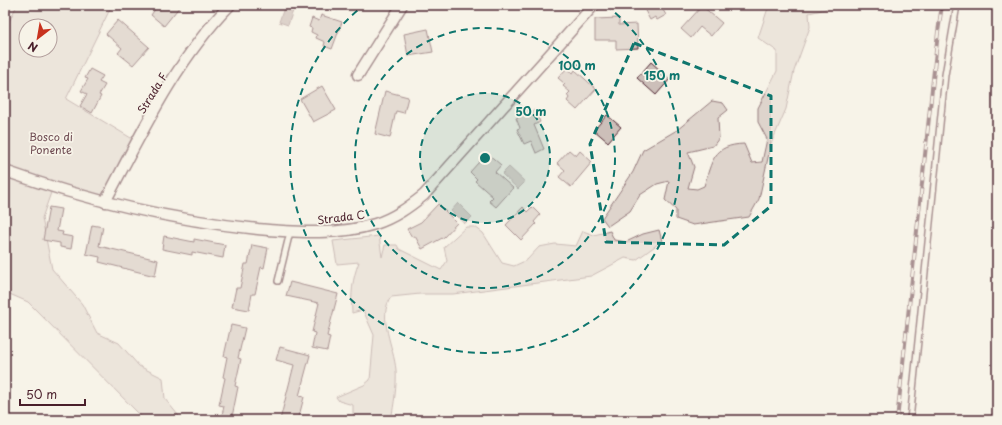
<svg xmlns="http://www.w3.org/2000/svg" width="1002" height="425" viewBox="0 0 1002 425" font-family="'Playpen Sans',sans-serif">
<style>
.green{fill:#ded4cc;stroke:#947a7c;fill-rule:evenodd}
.water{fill:#bcaaa7;stroke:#8e7275}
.building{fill:#ccbfb9;stroke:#4a1f2b}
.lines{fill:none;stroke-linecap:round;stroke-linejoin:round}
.lane-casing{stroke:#4a1f2b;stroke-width:8}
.street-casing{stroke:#4a1f2b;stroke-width:13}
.lane{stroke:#f7f3e8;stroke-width:5}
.street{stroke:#f7f3e8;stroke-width:10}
.rail-casing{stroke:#4a1f2b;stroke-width:4}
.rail{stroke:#f7f3e8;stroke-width:2.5;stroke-dasharray:8;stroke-linecap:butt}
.marked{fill:none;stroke:#0f766e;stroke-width:3;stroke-dasharray:8 5;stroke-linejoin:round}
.ring{fill:none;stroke:#0f766e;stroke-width:2;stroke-dasharray:7 5}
.labels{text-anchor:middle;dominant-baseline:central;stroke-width:3.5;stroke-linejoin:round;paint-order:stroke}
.street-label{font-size:11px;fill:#4a1f2b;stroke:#f7f3e8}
.park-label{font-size:11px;fill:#6f4c53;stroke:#f7f3e8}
.centre{fill:#0f766e;stroke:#f7f3e8;stroke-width:2}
.ring-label{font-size:12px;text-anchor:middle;font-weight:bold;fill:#0f766e;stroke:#f7f3e8;stroke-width:3.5;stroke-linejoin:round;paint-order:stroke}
</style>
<rect width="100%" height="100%" fill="#f7f3e8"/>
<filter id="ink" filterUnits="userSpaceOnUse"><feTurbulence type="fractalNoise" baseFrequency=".025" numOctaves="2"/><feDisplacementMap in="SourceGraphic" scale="8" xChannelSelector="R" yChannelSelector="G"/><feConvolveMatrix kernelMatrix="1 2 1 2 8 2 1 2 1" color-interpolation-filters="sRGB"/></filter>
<g filter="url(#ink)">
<g class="green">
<path d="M17,5H112L66,99L136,141L105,202L53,187L42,218L52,269L82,304L97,333L119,343L139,366L163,378L165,399L182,420H145L28,302L5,292V30ZM26,26H50V50H26Z"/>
<path d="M769,5H826V9L809,13L810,27L794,71L786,109L771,144L759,199L749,217L693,225L676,219V210L665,200L669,181L657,184L640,195L630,211L608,226L602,218L633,172L643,150L677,130L712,101L723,103L728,110L718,118L719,138L713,146L688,152L694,167L688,188L697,189L704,186C712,161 713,145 744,144L752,163L762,162L767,139L758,122V108L777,71V51L758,38Z"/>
<path d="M466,227H475L483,233L502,263L514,266L527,260L539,247L555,244L576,246L583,231L594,235L610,231L614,240L626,242L643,234L659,230L662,241L636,260L625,258L591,276L453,294H420L391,297C377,317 394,347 396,370C397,386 394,404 391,420H355L353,414V405L339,401L336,397L364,385L370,380L374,335L363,310L352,313C351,295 352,279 359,262L337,264L333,241L379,236L382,257L385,245H397L399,249L441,270L447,261L444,247Z"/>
</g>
<g class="water">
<polygon points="285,5 295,5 288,25 279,22"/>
<polygon points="509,167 525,182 518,189 502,174"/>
<polygon points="458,203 472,217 464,224 451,211"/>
</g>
<g class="building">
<polygon points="158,5 181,5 164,26 151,15"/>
<polygon points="642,5 660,5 666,15 657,20 655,17 650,20"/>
<polygon points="702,6 722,23 711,36 700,27 691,38 681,29"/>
<polygon points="321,15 342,22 332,49 324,46 325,42 316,38 317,35 311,32 312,28 309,27 312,18 319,21"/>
<polygon points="619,18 619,25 637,24 638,48 616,49 616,40 595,40 595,19"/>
<polygon points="118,20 149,47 133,65 118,53 122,48 106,34"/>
<polygon points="428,29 433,52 408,56 404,34"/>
<polygon points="651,62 670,79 656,95 637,78"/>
<polygon points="567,68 573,73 575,70 596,89 577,110 567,101 569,98 567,95 570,92 563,86 565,84 558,78"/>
<polygon points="90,69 103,76 99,82 105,85 99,95 101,96 92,113 80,106 87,94 81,91 88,79 85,78"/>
<polygon points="322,86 336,110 313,122 300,99"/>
<polygon points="385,91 408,97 404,113 396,111 390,138 375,134"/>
<polygon points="535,110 540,122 534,125 544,149 536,153 531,141 524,144 517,129 520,128 516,118"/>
<polygon points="607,115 621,127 608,142 594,130"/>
<polygon points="569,150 576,156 580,151 592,162 571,187 559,177 565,170 557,163"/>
<polygon points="487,153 501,165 495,172 513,188 496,207 489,201 493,197 475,181 477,179 470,172"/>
<polygon points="438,204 457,223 444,237 422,249 415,236 412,237 407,229 421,222"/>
<polygon points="49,207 61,209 57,231 63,232 62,235 73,237 71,249 60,247 60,243 43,240"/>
<polygon points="523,207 527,212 532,207 540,215 534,222 536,224 521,240 506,225"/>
<polygon points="92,225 103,227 99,246 158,260 155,276 99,262 100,257 86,254"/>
<polygon points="164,236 194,242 194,239 225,245 223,258 192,252 192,255 162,249"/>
<polygon points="252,245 268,248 264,268 261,267 255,294 252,294 249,310 232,307 236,288 240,288 245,264 248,264"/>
<polygon points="290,282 338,294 327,336 330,337 327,351 312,348 315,333 312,332 319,303 286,296"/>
<polygon points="231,325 245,328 238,358 241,359 235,386 238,387 232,417 222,415 224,406 219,405 225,378 223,377 227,357 224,356"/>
<polygon points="280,347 310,355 299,396 304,397 298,420 280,420 294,365 276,360"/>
</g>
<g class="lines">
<defs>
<g id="lane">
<polyline points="278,281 290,232"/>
<polyline points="910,420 945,75 957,5"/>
</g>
<g id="street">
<polyline points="358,75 402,5"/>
<path d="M5,171C86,200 172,220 258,229C296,232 337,236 375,224C394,218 409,207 424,195L594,5"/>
<path d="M105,202C141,134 176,60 230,5"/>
</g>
</defs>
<use href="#lane" class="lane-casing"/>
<use href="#street" class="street-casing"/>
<use href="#lane" class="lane"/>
<use href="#street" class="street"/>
<defs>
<polyline id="rail" points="897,420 938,32 942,5"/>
</defs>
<use href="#rail" class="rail-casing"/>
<use href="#rail" class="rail"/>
</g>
</g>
<path d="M0 0H1002V425H0ZM634,43L771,96V206L724,245L606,242L590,144Z" fill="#f7f3e8" fill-opacity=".55" fill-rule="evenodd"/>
<path class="marked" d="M634,43L771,96V206L724,245L606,242L590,144Z"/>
<circle cx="485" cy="158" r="65" fill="#0f766e" fill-opacity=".12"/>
<g class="ring">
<circle cx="485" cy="158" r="65"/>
<circle cx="485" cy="158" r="130"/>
<path d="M606 5A195 195 0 1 1 364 5"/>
</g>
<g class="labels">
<g class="street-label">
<text transform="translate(152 93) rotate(-58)">Strada F</text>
<text transform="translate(341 217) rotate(-7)">Strada C</text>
</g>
<g class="park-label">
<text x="51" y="136">Bosco di<tspan x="51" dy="13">Ponente</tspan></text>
</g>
</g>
<circle cx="485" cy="158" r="6" class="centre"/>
<g class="ring-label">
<text x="577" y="70">100 m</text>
<text x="662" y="80">150 m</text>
<text x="531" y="116">50 m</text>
</g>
<rect width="1002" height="425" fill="none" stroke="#f7f3e8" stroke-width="20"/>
<rect x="10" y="10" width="982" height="405" fill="none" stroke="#4a1f2b" stroke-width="1.5" filter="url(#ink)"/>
<g transform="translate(38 38) rotate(211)"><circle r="19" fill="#f7f3e8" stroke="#b29e9c"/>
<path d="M0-3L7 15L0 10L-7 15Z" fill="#c8321e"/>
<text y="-6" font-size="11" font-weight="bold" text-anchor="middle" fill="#4a1f2b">N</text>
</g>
<path d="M20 399v6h65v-6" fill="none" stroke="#4a1f2b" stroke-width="2"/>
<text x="26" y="399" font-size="12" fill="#4a1f2b" stroke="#f7f3e8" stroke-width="3" paint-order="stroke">50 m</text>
</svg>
